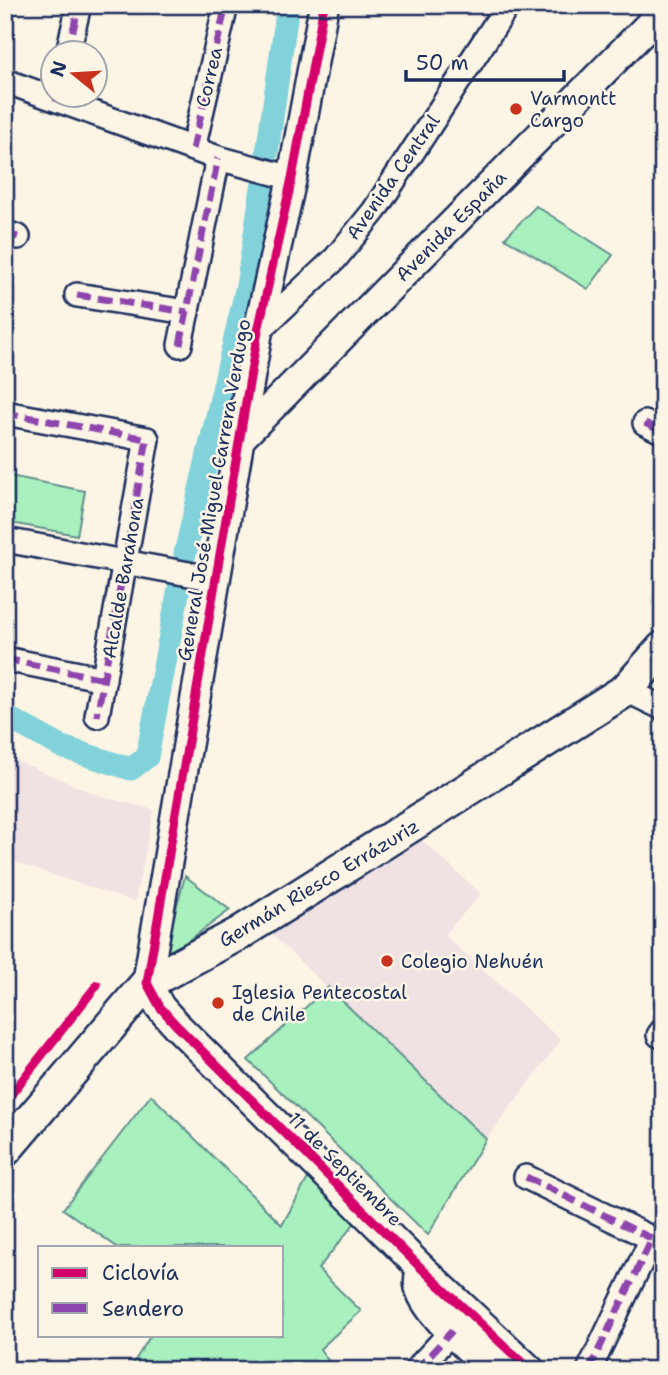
<svg xmlns="http://www.w3.org/2000/svg" width="668" height="1375" viewBox="0 0 668 1375" font-family="'Shantell Sans',sans-serif">
<style>
.built{fill:#f0e1e3}
.green{fill:#a8f0be;stroke:#62908e;stroke-width:2}
.lines{fill:none;stroke-linecap:round;stroke-linejoin:round}
.canal{stroke:#81d2db;stroke-width:23}
.minor-casing{stroke:#1b2f5e;stroke-width:28}
.tertiary-casing{stroke:#1b2f5e;stroke-width:33}
.secondary-casing{stroke:#1b2f5e;stroke-width:37}
.minor{stroke:#fcf5e5;stroke-width:23}
.tertiary{stroke:#fcf5e5;stroke-width:28}
.secondary{stroke:#fcf5e5;stroke-width:32}
.quiet{stroke:#8e44ad;stroke-width:7;stroke-dasharray:14 7;stroke-linecap:butt}
.cycleway-casing{stroke:#fcf5e5;stroke-width:13}
.cycleway{stroke:#d6006c;stroke-width:9}
.poi-dot{fill:#c8321e;stroke:#fcf5e5;stroke-width:2.5}
.labels{text-anchor:middle;dominant-baseline:central;stroke-width:5;stroke-linejoin:round;paint-order:stroke}
.street-label{font-size:19px;fill:#1b2f5e;stroke:#fcf5e5}
.poi-label{font-size:19px;fill:#1b2f5e;stroke:#fcf5e5;text-anchor:start}
</style>
<rect width="100%" height="100%" fill="#fcf5e5"/>
<filter id="ink" filterUnits="userSpaceOnUse"><feTurbulence type="fractalNoise" baseFrequency=".0143" numOctaves="2"/><feDisplacementMap in="SourceGraphic" scale="14" xChannelSelector="R" yChannelSelector="G"/><feConvolveMatrix kernelMatrix="1 2 1 2 8 2 1 2 1" color-interpolation-filters="sRGB"/></filter>
<g filter="url(#ink)">
<g class="built">
<polygon points="5,756 100,796 154,810 135,902 5,859"/>
<polygon points="416,835 481,894 444,935 561,1040 486,1139 262,925"/>
</g>
<g class="green">
<polygon points="536,206 613,255 588,289 505,238"/>
<polygon points="5,475 85,491 77,535 5,522"/>
<polygon points="185,876 230,910 162,960"/>
<polygon points="328,987 486,1139 428,1235 248,1060"/>
<polygon points="151,1095 282,1225 312,1171 357,1220 318,1269 361,1311 320,1349 335,1370 129,1370 151,1335 282,1335 282,1247 117,1247 63,1209"/>
</g>
<g class="lines">
<g class="canal">
<polyline points="267,153 288,5"/>
<polyline points="185,554 247,286 262,188"/>
<polyline points="5,716 62,747 131,769 147,757 179,588"/>
</g>
<defs>
<g id="minor">
<polyline points="68,52 79,5"/>
<polyline points="5,81 218,158 292,178"/>
<polyline points="193,149 226,5"/>
<polyline points="5,233 18,237"/>
<polyline points="77,295 187,312"/>
<polyline points="258,331 335,259 374,211 508,5"/>
<polyline points="180,345 218,158"/>
<polyline points="5,413 147,439 97,716"/>
<polyline points="645,423 663,432"/>
<polyline points="5,540 216,579"/>
<polyline points="5,659 104,679"/>
<polyline points="626,690 663,708"/>
<polyline points="663,1030 659,1035 663,1037"/>
<polyline points="526,1177 663,1244"/>
<polyline points="416,1370 452,1331"/>
<polyline points="589,1370 652,1239"/>
</g>
<g id="tertiary">
<polyline points="324,5 292,178 258,331 147,983 160,1007 176,1025 421,1268 530,1370"/>
<polyline points="238,441 663,11"/>
<path d="M421,1268C420,1273 418,1280 419,1285C423,1312 473,1351 492,1370"/>
</g>
<polyline id="secondary" points="5,1150 147,983 240,933 626,690 663,648"/>
</defs>
<use href="#minor" class="minor-casing"/>
<use href="#tertiary" class="tertiary-casing"/>
<use href="#secondary" class="secondary-casing"/>
<use href="#minor" class="minor"/>
<use href="#tertiary" class="tertiary"/>
<use href="#secondary" class="secondary"/>
<g class="quiet">
<polyline points="68,52 79,5"/>
<polyline points="56,102 58,94"/>
<polyline points="193,149 226,5"/>
<polyline points="5,233 18,237"/>
<polyline points="77,295 187,312"/>
<polyline points="180,345 218,158"/>
<polyline points="5,413 147,439 97,716"/>
<polyline points="645,423 663,432"/>
<polyline points="5,659 104,679"/>
<polyline points="526,1177 663,1244"/>
<polyline points="416,1370 452,1331"/>
<polyline points="589,1370 652,1239"/>
</g>
<defs>
<g id="cycleway">
<polyline points="324,5 292,178 258,331 147,983 160,1007 176,1025 421,1268 530,1370"/>
<polyline points="5,1102 97,985"/>
</g>
</defs>
<use href="#cycleway" class="cycleway-casing"/>
<use href="#cycleway" class="cycleway"/>
</g>
</g>
<g class="poi-dot">
<circle cx="516" cy="109" r="7"/>
<circle cx="387" cy="961" r="7"/>
<circle cx="218" cy="1003" r="7"/>
</g>
<g class="labels">
<g class="street-label">
<text transform="translate(209 77) rotate(-77)">Correa</text>
<text transform="translate(393 177) rotate(-55)">Avenida Central</text>
<text transform="translate(451 226) rotate(-45)">Avenida España</text>
<text transform="translate(214 490) rotate(-80)">General José Miguel Carrera Verdugo</text>
<text transform="translate(123 578) rotate(-80)">Alcalde Barahona</text>
<text transform="translate(319 883) rotate(-31)">Germán Riesco Errázuriz</text>
<text transform="translate(345 1169) rotate(45)">11 de Septiembre</text>
</g>
<g class="poi-label">
<text x="530" y="98">Varmontt<tspan x="530" dy="22">Cargo</tspan></text>
<text x="401" y="961">Colegio Nehuén</text>
<text x="232" y="992">Iglesia Pentecostal<tspan x="232" dy="22">de Chile</tspan></text>
</g>
</g>
<rect width="668" height="1375" fill="none" stroke="#fcf5e5" stroke-width="28"/>
<rect x="14" y="14" width="640" height="1347" fill="none" stroke="#1b2f5e" stroke-width="2.5" filter="url(#ink)"/>
<rect x="38" y="1246" width="245" height="91" fill="#fcf5e5" stroke="#a2a6af" stroke-width="2"/>
<rect x="52" y="1268" width="35" height="10" fill="#d6006c" stroke="#a2a6af" stroke-width="2"/>
<text x="102" y="1280" font-size="21" fill="#1b2f5e">Ciclovía</text>
<rect x="52" y="1303" width="35" height="10" fill="#8e44ad" stroke="#a2a6af" stroke-width="2"/>
<text x="102" y="1316" font-size="21" fill="#1b2f5e">Sendero</text>
<g transform="translate(74 74) rotate(288)"><circle r="33" fill="#fcf5e5" stroke="#a2a6af" stroke-width="2"/>
<path d="M0-5L12 26L0 18L-12 26Z" fill="#c8321e"/>
<text y="-10" font-size="19" font-weight="bold" text-anchor="middle" fill="#1b2f5e">N</text>
</g>
<path d="M406 70v10h158v-10" fill="none" stroke="#1b2f5e" stroke-width="3.5"/>
<text x="416" y="70" font-size="21" fill="#1b2f5e" stroke="#fcf5e5" stroke-width="5" paint-order="stroke">50 m</text>
</svg>
